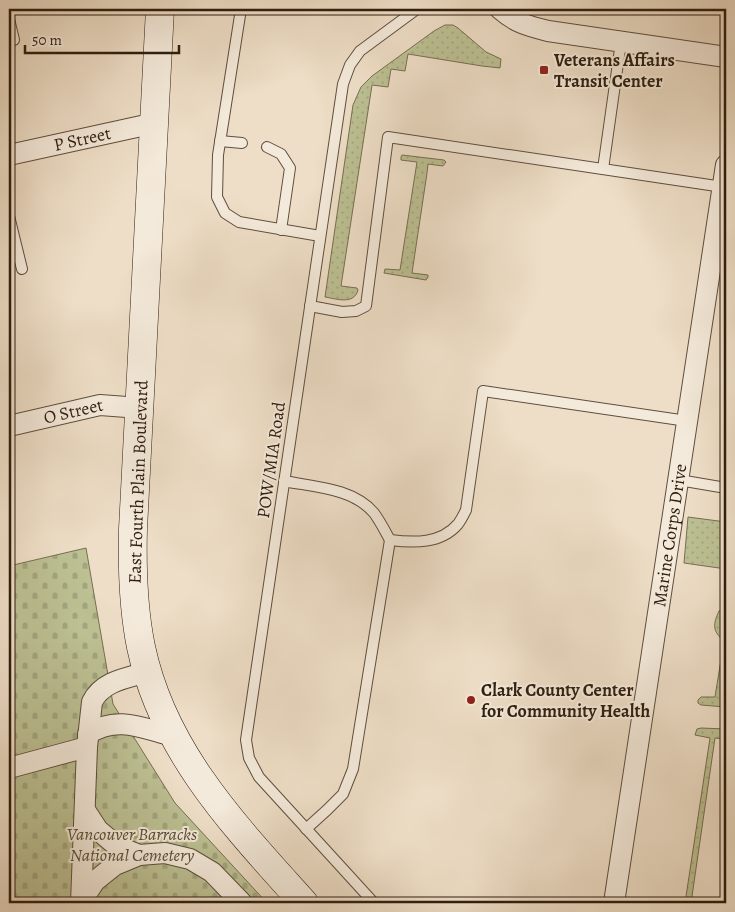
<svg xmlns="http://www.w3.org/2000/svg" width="735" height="912" viewBox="0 0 735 912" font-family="Alegreya,serif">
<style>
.grass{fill:url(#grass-dots);stroke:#766f51}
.cemetery{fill:url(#cemetery-stones);stroke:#766f51}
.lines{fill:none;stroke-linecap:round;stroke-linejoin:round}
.lane-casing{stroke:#5f4e3d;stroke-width:12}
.street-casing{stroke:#5f4e3d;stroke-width:22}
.secondary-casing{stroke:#2f1e0f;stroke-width:29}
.lane{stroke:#f4eadb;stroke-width:10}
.street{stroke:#f4eadb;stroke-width:20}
.secondary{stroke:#f4eadb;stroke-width:28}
.poi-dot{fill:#8f2418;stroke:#f4eadb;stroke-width:2}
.labels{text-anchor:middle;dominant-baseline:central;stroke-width:4;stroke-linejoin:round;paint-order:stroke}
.poi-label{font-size:18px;font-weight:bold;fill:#2f1e0f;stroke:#f4eadb;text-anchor:start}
.street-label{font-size:18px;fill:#2f1e0f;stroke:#f4eadb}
.park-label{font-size:18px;font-style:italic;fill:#594f37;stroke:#f4eadb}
</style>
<defs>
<pattern id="grass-dots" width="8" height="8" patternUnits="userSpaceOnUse" patternTransform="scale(1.25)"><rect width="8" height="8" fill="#bcc093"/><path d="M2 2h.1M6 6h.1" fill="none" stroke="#a2a57e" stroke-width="1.8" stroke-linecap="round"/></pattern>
<pattern id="cemetery-stones" width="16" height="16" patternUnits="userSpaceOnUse" patternTransform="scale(1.25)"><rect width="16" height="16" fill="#bcc093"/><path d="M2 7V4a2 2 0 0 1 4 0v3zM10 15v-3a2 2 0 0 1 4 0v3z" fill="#a2a57e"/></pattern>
</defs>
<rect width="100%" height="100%" fill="#eedec7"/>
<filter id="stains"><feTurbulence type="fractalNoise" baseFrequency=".004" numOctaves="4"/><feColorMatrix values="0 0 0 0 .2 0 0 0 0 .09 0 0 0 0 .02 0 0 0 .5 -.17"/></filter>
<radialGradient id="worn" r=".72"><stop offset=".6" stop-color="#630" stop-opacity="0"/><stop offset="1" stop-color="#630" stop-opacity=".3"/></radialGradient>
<g class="grass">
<path d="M445,25H453L458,28L486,52L501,59L500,68L482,66L408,54L405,71L391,69L388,87L372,85L341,286L357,288L358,290C354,305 337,299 325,297L353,105L361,87L372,76L434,31Z"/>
<polygon points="402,155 444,160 446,162 443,166 428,164 427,173 412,273 428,275 428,277 426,280 384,273 385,269 400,270 417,162 401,160 401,157"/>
<polygon points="688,517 726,522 726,569 684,563"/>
<path d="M726,608V671L722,699L726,700V707L701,705L698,703V700L701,697H715L724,641C712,631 713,624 719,611Z"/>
<polygon points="701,728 726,729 726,739 715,738 691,903 685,903 710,738 695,735 697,729"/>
</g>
<polygon class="cemetery" points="86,548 113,704 175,803 267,903 9,903 9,566"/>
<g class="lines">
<defs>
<g id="lane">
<polyline points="241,9 218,155 217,197 225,213 239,222 320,236"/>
<polyline points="9,19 14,40 9,41"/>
<polyline points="220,141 242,143"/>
<polyline points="267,147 281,154 290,168 281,230"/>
<polyline points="603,169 621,42"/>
<polyline points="9,216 22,269"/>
<polyline points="310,306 342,312 356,311 366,306 388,137 723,187"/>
<polyline points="679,480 726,488"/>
<path d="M284,481C314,487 353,488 374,513C380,521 385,531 390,540"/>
<path d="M306,829L327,810L343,794L353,769L390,540C414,543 441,544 458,524C461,520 464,514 466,510L483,391L687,421"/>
<polyline points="374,903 259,777 249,758 246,740 343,84 350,65 360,51 417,9"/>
</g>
<g id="street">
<path d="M500,9C516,23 528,26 548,31L726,57"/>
<path id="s1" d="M9,155L155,123"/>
<path id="s2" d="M9,426L100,405L140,408"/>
<path d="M88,734C117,715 142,728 173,736"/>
<polyline points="9,768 87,747"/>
<polyline points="85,810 98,830 117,846 139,855"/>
<polyline points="81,902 95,881 115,865 139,855 165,853 190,859 212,872 242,903"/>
<path d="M81,903L87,747L92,702C102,681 127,678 148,672"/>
<path id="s3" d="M614,903L726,165"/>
</g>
<path id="secondary" d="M160,9L133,529C132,568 133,608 141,647C163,752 235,826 304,903"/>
</defs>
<use href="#lane" class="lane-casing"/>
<use href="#street" class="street-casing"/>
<use href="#secondary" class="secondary-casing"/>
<use href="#lane" class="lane"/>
<use href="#street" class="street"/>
<use href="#secondary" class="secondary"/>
</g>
<g class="poi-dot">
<rect x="539" y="65" width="10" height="10" rx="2.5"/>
<circle cx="471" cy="700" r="5"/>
</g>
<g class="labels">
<g class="poi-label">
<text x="554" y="60">Veterans Affairs<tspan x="554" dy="21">Transit Center</tspan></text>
<text x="481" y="690">Clark County Center<tspan x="481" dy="21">for Community Health</tspan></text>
</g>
<g class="street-label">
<text stroke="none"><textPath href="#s1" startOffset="75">P Street</textPath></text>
<text stroke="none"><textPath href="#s2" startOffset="66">O Street</textPath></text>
<text transform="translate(271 460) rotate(-82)">POW/MIA Road</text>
<text transform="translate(138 482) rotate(-88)">East Fourth Plain Boulevard</text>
<text stroke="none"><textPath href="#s3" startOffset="372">Marine Corps Drive</textPath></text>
</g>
<g class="park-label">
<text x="132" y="834">Vancouver Barracks<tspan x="132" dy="21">National Cemetery</tspan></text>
</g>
</g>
<rect width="735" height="912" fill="none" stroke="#eedec7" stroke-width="30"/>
<rect x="10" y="10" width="715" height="892" fill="none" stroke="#2f1e0f" stroke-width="2.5"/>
<rect x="15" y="15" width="705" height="882" fill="none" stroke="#2f1e0f"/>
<path d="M25 45v8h154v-8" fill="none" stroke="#2f1e0f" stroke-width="2.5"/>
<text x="32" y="45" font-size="15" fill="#2f1e0f" stroke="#f4eadb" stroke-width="4" paint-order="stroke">50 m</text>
<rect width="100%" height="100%" filter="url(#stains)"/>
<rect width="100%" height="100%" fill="url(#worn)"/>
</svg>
